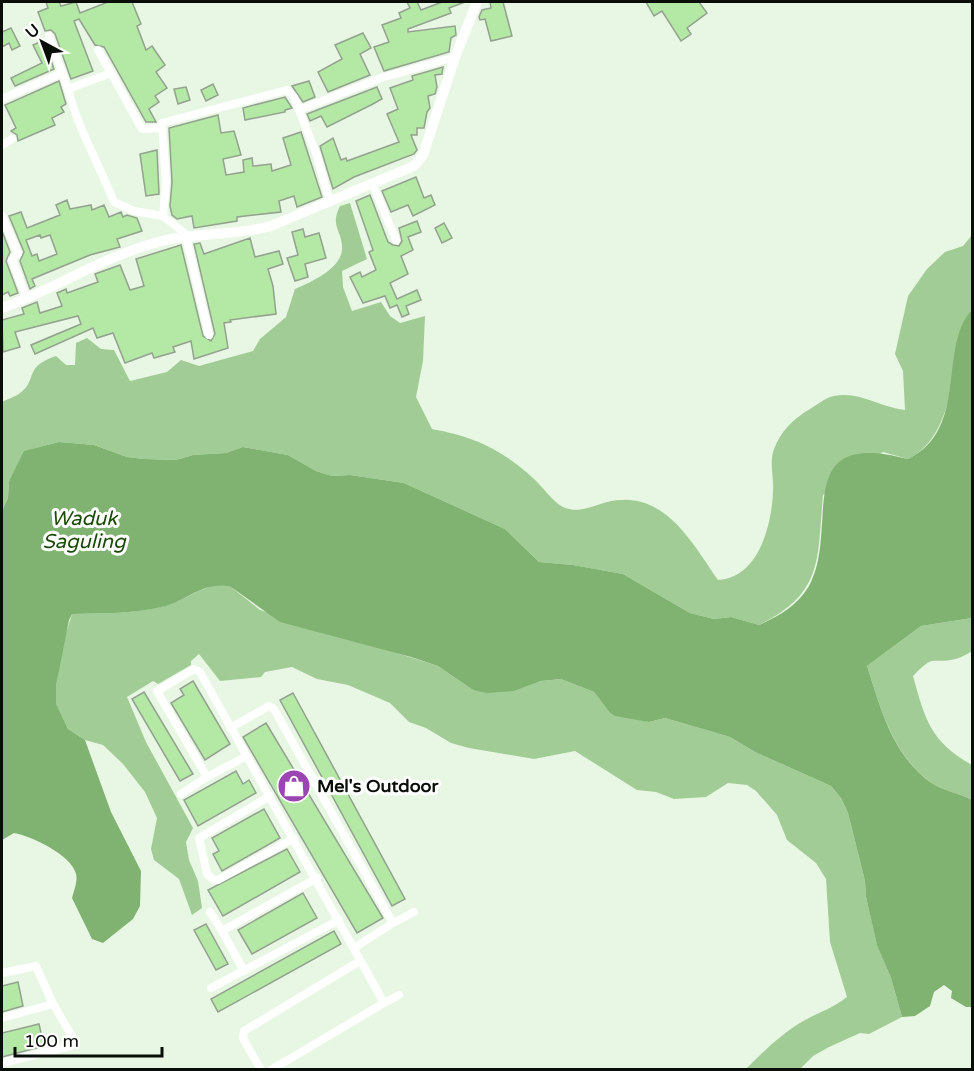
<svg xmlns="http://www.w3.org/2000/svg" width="974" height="1071" viewBox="0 0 974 1071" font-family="'Varela Round',sans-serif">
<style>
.green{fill:#a2cc96}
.water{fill:#80b271}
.building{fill:#b4e8a5;stroke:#93a18f;stroke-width:1.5;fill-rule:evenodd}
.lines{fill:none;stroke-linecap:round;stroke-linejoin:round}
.street{stroke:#fff;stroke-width:8}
.secondary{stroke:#fff;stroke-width:10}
.labels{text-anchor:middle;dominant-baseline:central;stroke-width:6;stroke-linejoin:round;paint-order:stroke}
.poi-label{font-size:18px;font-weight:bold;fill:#090e08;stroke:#fff;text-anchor:start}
.water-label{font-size:20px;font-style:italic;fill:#1a4a05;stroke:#fff}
</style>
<rect width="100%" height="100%" fill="#e8f7e3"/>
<g class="green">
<path d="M350,203L367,259L342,271L343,287L352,311L381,302L390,316L400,323L425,316L423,361L416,397L432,429C475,437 501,449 533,478C542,486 553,502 563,507C578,514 592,506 607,502C663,488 691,541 718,580C759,578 772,524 773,491C774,477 769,463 774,449C781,431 793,419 810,409C817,405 826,397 834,396C860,391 881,408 905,410L903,371L895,354L908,296L927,269L945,252L963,246L972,235C972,256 974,289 972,309C971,315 964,321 962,328C952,371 953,437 908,459L883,452L823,495C817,560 824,593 759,625L731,617L714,619L690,613L623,574L573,565L539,562L505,529L404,483L350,475L332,476L316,471L288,455L243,447L226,453L193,455L176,460L144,459L127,457L94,445L59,442L25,451L9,481L8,498L2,511V402C7,399 15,397 20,393C38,380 23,367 56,356L66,365H75L76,343L87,338L101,349L114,350L130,381L167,372L181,360L199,366L253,351L260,339L286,317L295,289C311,282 344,268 342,246C341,229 330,226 340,206Z"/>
<path d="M222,584L231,587L260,610L438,666L473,690L513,691L541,681L561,679L594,692L609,712L649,722L665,718L730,737L755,752L831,786L841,798L848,813L865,881L866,897L877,944L891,978L902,1017L869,1034L860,1033L829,1047L813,1056L800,1069H746C764,1051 782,1033 805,1020C820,1012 833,1008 847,997L830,942L826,879L816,863L787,840L777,815L756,791L747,785L728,783L706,797L674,799L656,792L637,790L575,751L534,759L469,748L451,743L426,728L409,722L390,703L348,685L317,679L292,667L265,672L261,677L220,681L199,654L191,661V665L158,684L153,681L127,697L146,742L193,828L186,842L189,860L198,881L202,908L192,915L179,879L154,860L151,849L157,818L145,792L123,764L103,745L85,740L68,729L56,705V686L64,640L72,614C102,613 136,614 165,606C185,600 202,586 222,584Z"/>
<path d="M972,618V651C967,654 961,658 955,659C930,665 936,652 913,676C925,720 931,742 972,765V800C959,793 943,791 930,782C892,753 881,709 867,666L921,626Z"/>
</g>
<path class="water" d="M972,310V618L921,626L867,666C881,709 892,754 930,782C943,791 959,793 972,800V1007H966L951,998L952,991L944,985L934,992L930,1006L915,1016L902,1017L891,978L877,945L866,897L865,881L848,813L841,798L831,786L755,752L730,737L665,718L649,722L615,716L609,712L594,692L561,679L541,681L514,691L487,693L473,690L438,666L411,657L280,622L231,587C207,580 188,599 166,606C136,614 103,613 72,614L69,620L56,686V704L68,729L85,740L111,812L141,871L140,906L133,919L103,943L92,939L72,898C74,890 78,882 76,874C72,855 31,836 14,833L2,840V511L8,498L9,481L24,451L59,442L94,445L127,457L144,459L176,460L193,455L226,453L243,447L288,455L316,471L332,476L350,475L404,483L505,529L539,562L573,565L623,574L690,613L714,619L731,617L759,625C779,616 797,606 809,586C841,528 788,427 908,459C970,429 937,347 972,310Z"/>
<g class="building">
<polygon points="46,2 59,2 61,6 76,2 80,13 108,2 132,2 141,24 137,26 146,50 152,46 165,65 156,72 167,88 155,96 159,102 149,109 156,122 146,122 104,47 95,45 79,19 74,21 93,71 71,79 55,34 51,30 45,31 38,12 48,8"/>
<polygon points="407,2 417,2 421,10 442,2 465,2 449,8 451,13 408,29 408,32 455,26 456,35 451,38 449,52 384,71 374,47 389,42 382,25 401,18 399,13 410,8"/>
<polygon points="490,2 503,2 512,36 491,41 485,19 480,20 479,17 482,10 491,8"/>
<polygon points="646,2 699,2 707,13 687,28 691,34 681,41 662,11 654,16"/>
<polygon points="11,28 20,46 12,50 9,43 2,47 2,32"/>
<polygon points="363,33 371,48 360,54 370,75 328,92 318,72 342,59 335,45"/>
<polygon points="44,40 54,69 15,86 11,78 42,63 33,45"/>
<polygon points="443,67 442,74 435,75 437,87 435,94 428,96 430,108 427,112 424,128 417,128 417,135 411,135 417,150 414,154 354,177 333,189 320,146 333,138 341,160 346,158 347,161 399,142 387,114 398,109 390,88 413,80 412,76"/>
<polygon points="59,81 66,104 61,107 64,112 52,118 55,125 18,141 17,135 11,131 16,128 5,105"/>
<polygon points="309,81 315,97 303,102 292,86"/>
<polygon points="213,84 218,95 206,101 201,90"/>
<polygon points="186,87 190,100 178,104 174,89"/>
<polygon points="377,87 382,99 371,105 327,127 321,116 310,121 307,114"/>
<polygon points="285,97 292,108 285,110 285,112 245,120 243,108"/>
<polygon points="218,115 221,133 234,131 241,155 223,159 226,175 244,172 243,160 252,158 253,166 271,164 272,171 291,165 283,138 301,132 322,197 297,207 294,196 279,201 281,212 237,217 237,221 194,228 192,216 177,219 172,215 170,206 172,182 169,128"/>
<polygon points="157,150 159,194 146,196 140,154"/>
<polygon points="416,177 424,198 431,195 435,205 413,216 408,205 391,212 382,191"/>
<polygon points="370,195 388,242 393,245 399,246 402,241 399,228 417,221 421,232 408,237 413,250 401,256 408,274 390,283 397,299 417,290 421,300 406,306 409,314 402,317 397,305 390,308 385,296 363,303 350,277 360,272 362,277 376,270 369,252 373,250 356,201"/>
<path d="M67,200L70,209L91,205L92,210L104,205L109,217L121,212L123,217L127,215L137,218L142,231L117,239L120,247L90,255L32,279L35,286L30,289L20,261L24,252L9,216L21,212L27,228L60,215L56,205ZM40,235L41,238L50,235L57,254L39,261L37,254L32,256L26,240Z"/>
<polygon points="444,223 452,238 442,243 435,228"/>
<polygon points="303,229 305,237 319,233 326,258 305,264 308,277 295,281 287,258 298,255 292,232"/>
<polygon points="2,231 10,252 6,261 18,293 10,296 8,292 2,295"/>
<polygon points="250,238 255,257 279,251 283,264 268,269 273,286 276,314 230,320 231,322 224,323 228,348 194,359 191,341 173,347 175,352 154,358 152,353 125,363 113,333 97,338 93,328 35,354 31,345 81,324 78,316 15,332 20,347 3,352 2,320 24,314 22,308 37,302 40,313 62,306 57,293 66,289 67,293 98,282 95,274 120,265 130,290 144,286 136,259 181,245 203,336 211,341 215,334 194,244 200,243 204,254"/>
<polygon points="193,681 230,744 205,760 171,703 184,695 180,689"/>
<polygon points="144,692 193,774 180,781 132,699"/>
<polygon points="293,693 405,899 392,906 280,700"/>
<polygon points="266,723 383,918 357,933 243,737"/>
<polygon points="236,771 243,784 249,780 256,793 198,826 184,800"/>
<polygon points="264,809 280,838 222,871 213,854 219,851 212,838"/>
<polygon points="287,849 300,872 223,916 208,890"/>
<polygon points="303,893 317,918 252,954 238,930"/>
<polygon points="206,924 228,964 216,970 194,930"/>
<polygon points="334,931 341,944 218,1012 211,999"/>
<polygon points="18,982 23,1006 2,1012 2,986"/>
<polygon points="39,1024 44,1046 2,1057 2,1033"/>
</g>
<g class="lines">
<g class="street">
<polyline points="49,36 68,89"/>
<path d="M98,50L111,73L68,89C78,129 99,164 114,202L134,211L163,216L188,236"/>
<polyline points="111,73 142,129 162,128"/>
<polyline points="2,99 62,73"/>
<polyline points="299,110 381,78 455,57"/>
<polyline points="2,145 12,139"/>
<polyline points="372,183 396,240"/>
<polyline points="2,216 18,254 12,259 26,297"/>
<polyline points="163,216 166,182 162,123 287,90 294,97 317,156 330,203"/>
<polyline points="186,237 209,335"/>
<polyline points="230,728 269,706 274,709 393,923 354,948"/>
<polyline points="247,756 207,777 157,691 194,669 200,672 384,1003 271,1070"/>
<polyline points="181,794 207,777"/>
<polyline points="270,796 199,838 207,874 214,880 218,880 294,838"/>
<polyline points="210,912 222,931"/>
<polyline points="393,923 414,912"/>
<polyline points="244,971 222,931 317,878"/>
<polyline points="2,973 36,966 53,1004 75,1041 71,1046 2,1063"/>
<polyline points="211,988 339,920"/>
<polyline points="384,1003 399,995"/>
<polyline points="2,1018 53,1004"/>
<polyline points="261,1070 243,1038 244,1031 360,961"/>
</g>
<path class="secondary" d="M2,308C56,289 103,256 162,241C198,232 235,236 271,226L414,166L423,155L455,57L477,2"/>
</g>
<defs>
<symbol id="shop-disc" viewBox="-11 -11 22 22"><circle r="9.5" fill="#9b45b2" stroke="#fff"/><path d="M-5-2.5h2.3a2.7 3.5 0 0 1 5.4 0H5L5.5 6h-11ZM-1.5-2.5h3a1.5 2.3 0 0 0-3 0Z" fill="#fff"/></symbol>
</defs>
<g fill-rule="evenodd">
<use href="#shop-disc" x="275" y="767" width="38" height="38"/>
</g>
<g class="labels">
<g class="poi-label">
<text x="317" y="786">Mel's Outdoor</text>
</g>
<g class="water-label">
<text x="84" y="519">Waduk<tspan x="84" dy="23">Saguling</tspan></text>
</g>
</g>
<rect width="974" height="1071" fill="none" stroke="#090e08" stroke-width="6"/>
<g transform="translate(42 42) rotate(319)" stroke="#ffffff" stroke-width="4.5" paint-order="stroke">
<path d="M0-4.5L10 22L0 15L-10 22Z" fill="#090e08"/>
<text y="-9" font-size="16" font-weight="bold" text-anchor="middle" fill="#090e08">U</text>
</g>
<path d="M15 1047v9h147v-9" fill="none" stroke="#090e08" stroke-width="3"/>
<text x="24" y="1047" font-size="18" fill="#090e08" stroke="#ffffff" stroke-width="4.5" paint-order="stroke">100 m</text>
</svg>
